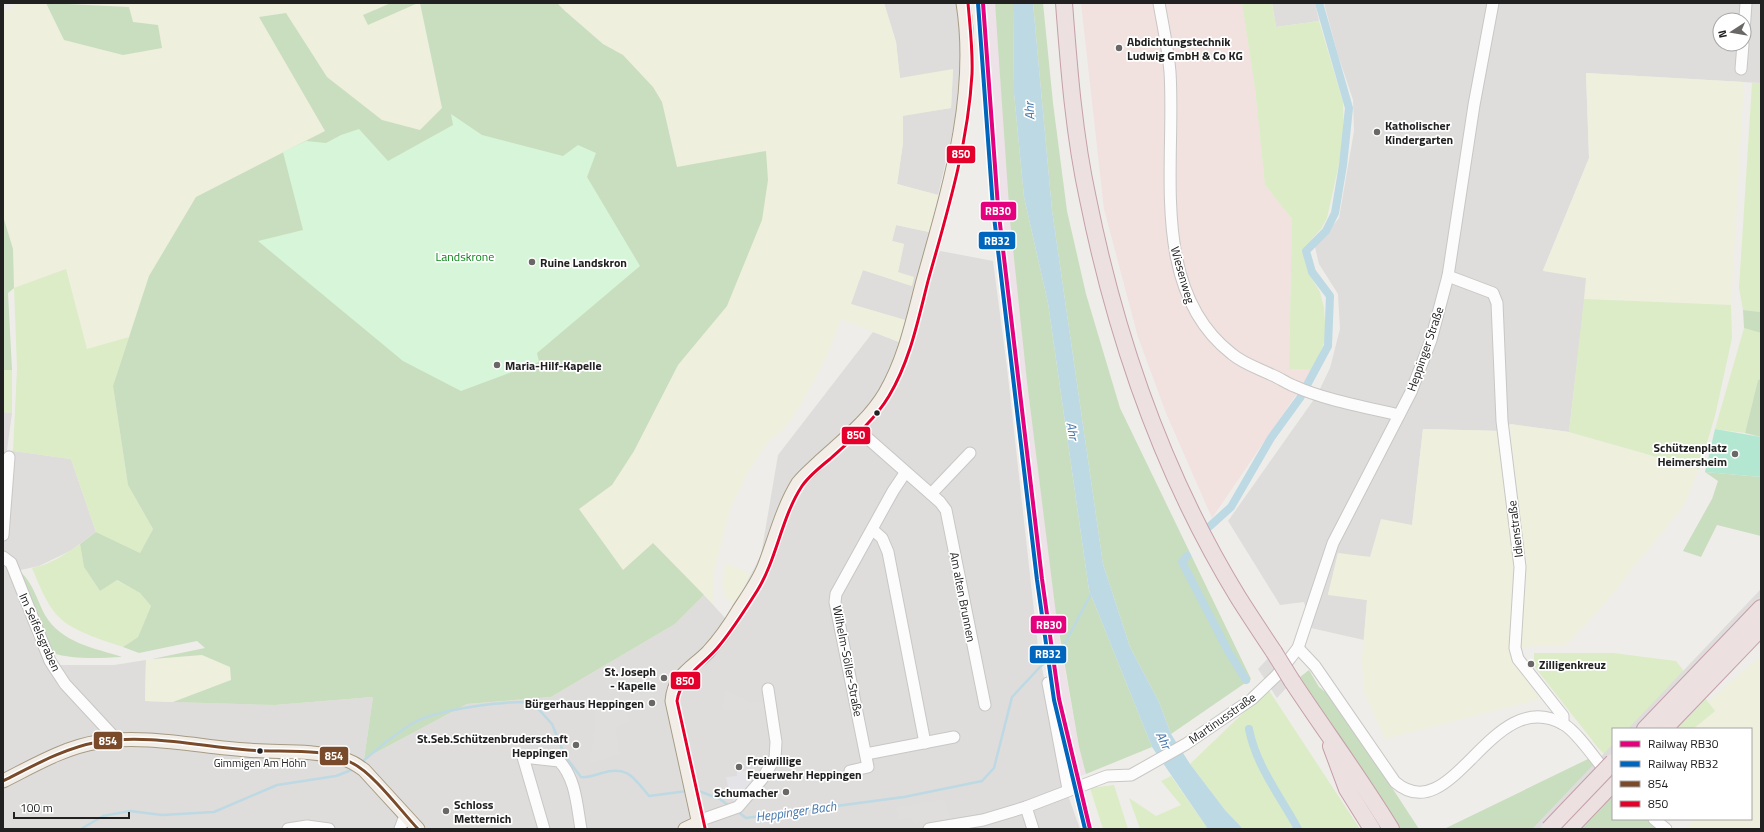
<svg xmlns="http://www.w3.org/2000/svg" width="1764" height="832" viewBox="0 0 1764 832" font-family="'Titillium Web',sans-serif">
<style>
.residential{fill:#dedddb;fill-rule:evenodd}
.commercial{fill:#f1e1df}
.industrial{fill:#ede2e8}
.farmland{fill:#eeefdc}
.grass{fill:#dbecc7}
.forest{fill:#c9debe}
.park{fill:#d7f5d8}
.pitch{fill:#b4e7d2}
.parking{fill:#dfdedd}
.plaza{fill:#e4e3e8}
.water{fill:#bdd9e3}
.pier{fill:#dedddc}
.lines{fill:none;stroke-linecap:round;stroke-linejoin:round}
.stream{stroke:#bdd9e3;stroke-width:2.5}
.canal{stroke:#bdd9e3;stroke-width:8}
.minor-casing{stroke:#c8c7c5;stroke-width:13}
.major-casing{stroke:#a69c85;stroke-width:15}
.highway-casing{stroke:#c59fa9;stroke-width:18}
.minor{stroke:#fdfcfc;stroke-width:11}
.major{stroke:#f2ede6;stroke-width:13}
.highway{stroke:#ece0e1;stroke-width:16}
.highway-bridge-casing{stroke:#c59fa9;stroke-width:18;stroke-linecap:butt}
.highway-bridge{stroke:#ece0e1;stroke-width:16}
.bus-1-casing{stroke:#fff;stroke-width:6}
.bus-2-casing{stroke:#fff;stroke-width:6}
.bus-1{stroke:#7a4b2a;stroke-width:3}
.bus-2{stroke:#e4002b;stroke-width:3}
.rail-1-casing{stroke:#fff;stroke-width:7}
.rail-2-casing{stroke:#fff;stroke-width:7}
.rail-1{stroke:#e5007d;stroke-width:4}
.rail-2{stroke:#0065bd;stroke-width:4}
.poi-dot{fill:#696867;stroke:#fff;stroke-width:1.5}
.bus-dot{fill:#212121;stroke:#fff;stroke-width:1.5}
.labels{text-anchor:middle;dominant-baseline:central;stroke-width:3.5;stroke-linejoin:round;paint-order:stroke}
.bus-label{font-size:11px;fill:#212121;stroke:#fff}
.poi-label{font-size:12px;font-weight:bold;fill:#212121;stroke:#fff;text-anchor:start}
.park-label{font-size:12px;fill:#098516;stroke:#fff}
.street-label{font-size:12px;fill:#212121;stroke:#fff}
.water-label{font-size:13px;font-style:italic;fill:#4677ac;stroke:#fff}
.line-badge{stroke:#fff;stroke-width:1.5}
.badge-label{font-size:11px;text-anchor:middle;font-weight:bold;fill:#fff}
</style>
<rect width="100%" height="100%" fill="#efede9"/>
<g class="residential">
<polygon points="884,3 957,3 962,44 961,80 953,130 938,195 897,184 903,143 903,115 951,108 953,70 900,79 896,42"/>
<polygon points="1272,3 1315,3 1319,21 1276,27"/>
<path d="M1324,3H1761V83L1586,73L1589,158L1543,270L1587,278L1569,432L1510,424L1501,431L1423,429L1412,526L1370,557L1338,554L1328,594L1367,600L1364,640L1311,628L1304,602L1280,605L1228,521L1317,395L1330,368L1340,329L1338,294L1319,264L1315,247L1339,218L1354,131L1353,100L1338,55ZM1720,20H1744V44H1720Z"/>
<polygon points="896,225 929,232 925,248 993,261 1007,368 1038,647 1061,765 1068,795 1080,829 3,829 3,412 12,413 7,450 71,459 96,532 70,551 39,566 11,572 33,637 47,665 114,665 146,660 145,701 275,705 373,697 364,759 467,704 551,697 675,624 704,595 727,620 761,555 778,455 873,332 899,342 905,320 850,304 863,270 912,286 898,272 904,244 892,241"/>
</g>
<polygon class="commercial" points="1081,3 1242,3 1255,88 1265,185 1292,219 1289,369 1313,370 1212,518 1166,413 1138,337 1104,209"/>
<polygon class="industrial" points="978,3 995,3 1027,382 1060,642 1079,747 1086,774 1070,780 1054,698 1018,420 994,211 984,101"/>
<g class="farmland">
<polygon points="13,3 46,3 64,40 133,22 129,7 64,3 391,3 363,15 420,3 442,109 420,130 382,120 327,77 286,13 259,17 325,131 196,197 149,276 129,337 87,350 66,269 14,288 13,249 3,216 3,9 14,9"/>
<polygon points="557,3 884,3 896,42 900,78 953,69 951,108 903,116 903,143 897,184 938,195 929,232 896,225 892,241 904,244 898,272 914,277 912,286 863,270 851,304 905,320 899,342 841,319 826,358 800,406 785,428 767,443 748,472 730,509 714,571 714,605 653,543 623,570 579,509 612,485 634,451 678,365 727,306 677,167 669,129 623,55 604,44 565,11"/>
<polygon points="1586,73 1744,82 1731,305 1584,299 1586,278 1543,271 1589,158"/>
<polygon points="1510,424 1569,432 1699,469 1683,507 1632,569 1610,598 1570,641 1563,645 1520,647 1524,579"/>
<polygon points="1423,429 1501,431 1517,573 1510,647 1516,666 1540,699 1385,739 1364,691 1362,658 1367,600 1328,595 1338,553 1370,557 1381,519 1412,525"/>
<polygon points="726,563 750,574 735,603 726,599 724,591 722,584"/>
<polygon points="202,655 230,667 231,680 173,702 145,701 146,660"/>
<polygon points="1761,656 1761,829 1688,829 1686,827 1695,819 1751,819 1751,729 1693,729 1715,711 1708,702"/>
</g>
<g class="grass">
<polygon points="1242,3 1272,3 1276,27 1319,21 1343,102 1344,141 1327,218 1321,229 1302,250 1308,272 1320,292 1324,308 1326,338 1313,370 1289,369 1292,219 1265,185 1255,88"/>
<polygon points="1752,83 1761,83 1761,312 1743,310 1739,288"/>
<polygon points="66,269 87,349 129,337 113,386 128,485 153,529 140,553 96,532 71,459 13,451 17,369 14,288"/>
<polygon points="1584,299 1731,305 1732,338 1715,416 1699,469 1569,432"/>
<polygon points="1744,328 1761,333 1761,379 1758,380 1745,433 1715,429"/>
<polygon points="3,370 12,370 12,413 3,412"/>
<path d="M80,544L84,567L100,591L116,580L140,593L151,606L138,637L123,647C105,641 75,632 61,619C47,607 39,584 32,568C49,565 66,554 80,544Z"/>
<polygon points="1534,653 1613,653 1676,661 1715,711 1693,729 1613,729 1613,763 1599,749 1534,666"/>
<polygon points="1268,689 1360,829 1243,829 1225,810 1190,764"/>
<polygon points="1171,776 1208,829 1140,829 1129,798 1156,816 1181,805 1161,781"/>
<polygon points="1114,785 1128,829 1103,829 1090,788"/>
</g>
<g class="forest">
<polygon points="46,3 129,7 133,22 158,25 162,48 123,55 64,40"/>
<polygon points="391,3 418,3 368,25 363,15"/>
<polygon points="420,3 557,3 565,11 603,44 623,55 653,87 662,102 677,167 766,151 768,180 762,220 727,306 678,365 634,451 612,485 579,509 623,570 653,543 704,595 675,624 551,697 467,704 364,759 373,697 275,705 173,702 231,680 230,667 202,655 152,659 205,648 197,641 139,653 123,647 138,637 151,606 140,593 117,580 100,591 84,567 80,544 96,532 140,553 153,529 128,485 113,386 149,276 196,197 325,131 259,17 286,13 327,77 382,120 420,130 442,108"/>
<polygon points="995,3 1013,3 1014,93 1024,197 1048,303 1089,590 1152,747 1086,774 1079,747 1056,614 1027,382 1010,220"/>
<polygon points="1033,3 1043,3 1053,103 1067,211 1086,294 1120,408 1251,679 1171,734 1159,702 1130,647 1103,564 1052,210"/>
<polygon points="3,216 13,249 14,288 8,293 12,370 3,370"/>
<polygon points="1743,310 1761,312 1761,333 1744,328"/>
<polygon points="1761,379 1761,437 1745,433 1758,380"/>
<polygon points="1705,472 1761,477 1761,536 1717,525 1701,557 1683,551 1712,499 1718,481"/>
<path d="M18,570C32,580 37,600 45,615C61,643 95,648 122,657C99,658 75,660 52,653Z"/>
<polygon points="1309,670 1319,687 1334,699 1419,829 1400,829 1300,677"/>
<polygon points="1588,759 1613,785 1613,819 1648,819 1658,829 1444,829"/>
</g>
<polygon class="park" points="451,114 482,135 563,156 578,145 596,153 587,177 640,266 537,353 539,362 461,391 403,361 258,241 303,230 283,152 306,141 326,143 341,135 359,129 388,161 453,125"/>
<polygon class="pitch" points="1715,429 1761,437 1761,477 1705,472"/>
<g class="parking">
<polygon points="635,672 645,678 645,683 609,694 605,681"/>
<polygon points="725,689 749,702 767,703 767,710 723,709"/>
<polygon points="652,691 654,698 625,706 629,722 615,727 620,754 591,763 589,761 595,727 595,709"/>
<polygon points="945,800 950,818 913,823 911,818 899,820 896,807"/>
</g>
<polygon class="plaza" points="751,770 753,773 757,772 760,774 738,807 730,796 726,777 737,776 737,772"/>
<polygon class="water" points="1013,3 1033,3 1052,210 1103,564 1130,647 1159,702 1171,734 1190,764 1225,810 1243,829 1208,829 1152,747 1089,590 1048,303 1024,197 1014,93"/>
<g class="pier">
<polygon points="1761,589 1761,641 1677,729 1628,729"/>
<polygon points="1279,646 1298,675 1277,698 1258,669"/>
<polygon points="1613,744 1613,796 1582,829 1532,829"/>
</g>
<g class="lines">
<g class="stream">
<path d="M361,763C378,748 396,733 415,722C441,709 502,701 532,702L552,724L565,756L581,777C588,778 595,775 602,773C628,765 634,778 649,796L687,791"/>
<polyline points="696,790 720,799 729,806"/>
<polyline points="737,811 746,818 904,797 982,781 994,768 1012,697 1040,667 1063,647 1092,592"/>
<polyline points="81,829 103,816 130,811 162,815 214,812 277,785 336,776 354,769"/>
</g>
<g class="canal">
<polyline points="1210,526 1231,507 1271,438 1300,398 1328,346 1330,296 1312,272 1306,251 1326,231 1335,213 1343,165 1349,108 1319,3"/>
<polyline points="1187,556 1182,562 1228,651 1246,680"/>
<path d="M1249,729C1256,766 1281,797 1298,829"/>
</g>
<defs>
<g id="minor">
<path d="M1159,3C1163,26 1168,49 1170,72C1176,164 1148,289 1232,354C1244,364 1258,368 1272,375C1280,378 1286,383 1294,386C1325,400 1365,407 1399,415"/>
<polyline points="1744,32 1746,3"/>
<polyline points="1741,69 1743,44"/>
<polyline points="1448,276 1493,293 1497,303 1502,421 1520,567 1515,648 1518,659 1563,716 1563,724"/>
<polyline points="856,428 940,502 946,510 985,705"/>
<polyline points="931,494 970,453"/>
<polyline points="873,530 882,538 888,552 925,743"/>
<polyline points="3,535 9,457"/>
<polyline points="3,557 11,563 50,661 65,684 116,739"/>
<path d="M1298,648L1315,666L1395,782C1453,832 1491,683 1563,724C1577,731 1598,763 1609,776"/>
<polyline points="1048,683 1068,789"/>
<polyline points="866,754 954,737"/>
<polyline points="850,771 868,767 835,602 836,594 893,491 905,473"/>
<polyline points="1026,807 1033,829"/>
<polyline points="1654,819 1666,829"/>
<polyline points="698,823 704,819 738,807 762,779 775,758 776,742 768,689"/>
<polyline points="288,829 307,826 329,829"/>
<polyline points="400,829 405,816"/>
<path d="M544,829L523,757L559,761C576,778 577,807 581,829"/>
<polyline points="929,829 983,820 1026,807 1107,776 1131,775 1186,744 1252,699 1277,675 1298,648 1333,543 1411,392 1431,340 1448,276 1474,105 1493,3"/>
</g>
<g id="major">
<path d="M3,781C33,766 65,747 98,742C143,734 201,747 247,750C277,753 310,749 340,758C350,760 357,765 364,770L418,829"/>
<polyline points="685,829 698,823"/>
<path d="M700,829L672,701C674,675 691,669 708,652C719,640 729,626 738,611C747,597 758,582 764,567C775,539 782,509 798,483C804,475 813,468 820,461C843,440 869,420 885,393C905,359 913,319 923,281C948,191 978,97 963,3"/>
</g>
<g id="highway">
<path d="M1064,3C1069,69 1074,135 1088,199C1116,338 1164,476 1238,597C1250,616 1262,634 1274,652"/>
<path d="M1292,681C1325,731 1360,778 1391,829"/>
<polyline points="1645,729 1761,608"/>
<polyline points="1664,729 1761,628"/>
<polyline points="1331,746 1347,789 1372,829"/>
<polyline points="1569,829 1613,783"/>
</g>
</defs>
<use href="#minor" class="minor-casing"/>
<use href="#major" class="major-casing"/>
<use href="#highway" class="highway-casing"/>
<use href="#minor" class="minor"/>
<use href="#major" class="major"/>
<use href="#highway" class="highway"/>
<defs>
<g id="highway-bridge">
<polyline points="1274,652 1292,681"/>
<polyline points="1549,829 1613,762"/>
</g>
</defs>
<use href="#highway-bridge" class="highway-bridge-casing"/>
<use href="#highway-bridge" class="highway-bridge"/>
<defs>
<path id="bus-1" d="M3,781C33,766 64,748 98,742C147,734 198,746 248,750C281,753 322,746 352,763C373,773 401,811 418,829"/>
<path id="bus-2" d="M705,828L677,701C681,675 704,665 719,646C733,629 745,610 757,591C777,559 781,518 802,486C809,476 820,467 830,459C851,440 874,421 889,396C910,361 918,320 928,281C947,213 968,145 972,74C973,50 970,27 968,3"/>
</defs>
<use href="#bus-1" class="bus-1-casing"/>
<use href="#bus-2" class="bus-2-casing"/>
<use href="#bus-1" class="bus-1"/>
<use href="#bus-2" class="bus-2"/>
<defs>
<polyline id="rail-1" points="983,3 998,207 1042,579 1059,699 1090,829"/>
<polyline id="rail-2" points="978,3 993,208 1037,580 1054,700 1085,829"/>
</defs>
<use href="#rail-1" class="rail-1-casing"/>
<use href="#rail-2" class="rail-2-casing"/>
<use href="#rail-1" class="rail-1"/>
<use href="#rail-2" class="rail-2"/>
</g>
<g class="poi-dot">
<circle cx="1119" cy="48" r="4"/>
<circle cx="1377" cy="132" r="4"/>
<circle cx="532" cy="262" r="4"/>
<circle cx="497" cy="365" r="4"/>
<circle cx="1735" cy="454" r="4"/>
<circle cx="1531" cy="664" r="4"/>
<circle cx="664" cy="678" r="4"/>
<circle cx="652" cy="703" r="4"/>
<circle cx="576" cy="745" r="4"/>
<circle cx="739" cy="767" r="4"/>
<circle cx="786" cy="792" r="4"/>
<circle cx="446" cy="811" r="4"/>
</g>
<g class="bus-dot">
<circle cx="877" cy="413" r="3.5"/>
<circle cx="260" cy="751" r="3.5"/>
</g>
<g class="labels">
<g class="bus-label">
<text x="260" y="763">Gimmigen Am Hohn</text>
</g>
<g class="poi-label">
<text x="1127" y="41">Abdichtungstechnik<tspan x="1127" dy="14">Ludwig GmbH &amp; Co KG</tspan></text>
<text x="1385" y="125">Katholischer<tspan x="1385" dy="14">Kindergarten</tspan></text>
<text x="540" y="262">Ruine Landskron</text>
<text x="505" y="365">Maria-Hilf-Kapelle</text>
<text x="1727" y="447" text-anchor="end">Schützenplatz<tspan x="1727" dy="14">Heimersheim</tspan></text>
<text x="1539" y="664">Zilligenkreuz</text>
<text x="656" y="671" text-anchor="end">St. Joseph<tspan x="656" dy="14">- Kapelle</tspan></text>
<text x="644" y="703" text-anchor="end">Bürgerhaus Heppingen</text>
<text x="568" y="738" text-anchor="end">St.Seb.Schützenbruderschaft<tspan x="568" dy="14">Heppingen</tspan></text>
<text x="747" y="760">Freiwillige<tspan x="747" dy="14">Feuerwehr Heppingen</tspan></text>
<text x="778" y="792" text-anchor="end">Schumacher</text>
<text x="454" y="804">Schloss<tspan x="454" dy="14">Metternich</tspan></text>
</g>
<g class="park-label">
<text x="465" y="256">Landskrone</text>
</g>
<g class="street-label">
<text transform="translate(1183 275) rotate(74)">Wiesenweg</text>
<text transform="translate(1425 349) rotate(-71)">Heppinger Straße</text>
<text transform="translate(1515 529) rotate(-97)">Idienstraße</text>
<text transform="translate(963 597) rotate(79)">Am alten Brunnen</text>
<text transform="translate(40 632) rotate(66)">Im Seifelsgraben</text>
<text transform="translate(848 661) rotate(79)">Wilhelm-Söller-Straße</text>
<text transform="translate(1222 718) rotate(-35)">Martinusstraße</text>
</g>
<g class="water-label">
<text transform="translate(1029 111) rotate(-93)">Ahr</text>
<text transform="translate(1073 431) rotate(80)">Ahr</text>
<text transform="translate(1164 740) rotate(64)">Ahr</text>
<text transform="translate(796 811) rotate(-8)">Heppinger Bach</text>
</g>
</g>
<g class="line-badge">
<rect x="946" y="145" width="30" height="19" rx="4" fill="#e4002b"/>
<rect x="980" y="201" width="37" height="20" rx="4" fill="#e5007d"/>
<rect x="978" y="231" width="38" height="19" rx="4" fill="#0065bd"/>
<rect x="841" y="426" width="30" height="19" rx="4" fill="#e4002b"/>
<rect x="1030" y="615" width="37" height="19" rx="4" fill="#e5007d"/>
<rect x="1029" y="645" width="38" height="19" rx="4" fill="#0065bd"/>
<rect x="670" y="671" width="31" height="19" rx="4" fill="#e4002b"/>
<rect x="93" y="731" width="30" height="19" rx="4" fill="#7a4b2a"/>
<rect x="319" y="746" width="30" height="20" rx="4" fill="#7a4b2a"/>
</g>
<g class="badge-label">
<text x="961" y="158">850</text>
<text x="998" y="215">RB30</text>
<text x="997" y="245">RB32</text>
<text x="856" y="439">850</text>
<text x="1049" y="629">RB30</text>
<text x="1048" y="658">RB32</text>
<text x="685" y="685">850</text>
<text x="108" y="745">854</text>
<text x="334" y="760">854</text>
</g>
<rect width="1764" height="832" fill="none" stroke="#212121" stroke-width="8"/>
<rect x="1612" y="728" width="140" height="92" fill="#ffffff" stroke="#a6a6a6"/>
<rect x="1620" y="741" width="20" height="6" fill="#e5007d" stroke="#a6a6a6"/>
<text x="1648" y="748" font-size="12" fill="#212121">Railway RB30</text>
<rect x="1620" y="761" width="20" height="6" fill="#0065bd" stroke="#a6a6a6"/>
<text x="1648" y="768" font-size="12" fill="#212121">Railway RB32</text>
<rect x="1620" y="781" width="20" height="6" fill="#7a4b2a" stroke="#a6a6a6"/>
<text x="1648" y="788" font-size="12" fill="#212121">854</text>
<rect x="1620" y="801" width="20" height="6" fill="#e4002b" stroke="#a6a6a6"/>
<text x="1648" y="808" font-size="12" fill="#212121">850</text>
<g transform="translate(1732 32) rotate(258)"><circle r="19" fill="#ffffff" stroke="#a6a6a6"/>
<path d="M0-3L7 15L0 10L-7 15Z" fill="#696867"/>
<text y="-6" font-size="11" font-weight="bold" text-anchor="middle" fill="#212121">N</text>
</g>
<path d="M14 812v6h115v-6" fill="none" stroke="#212121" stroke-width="2"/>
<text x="20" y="812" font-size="12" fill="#212121" stroke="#ffffff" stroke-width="3" paint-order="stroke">100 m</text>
</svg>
